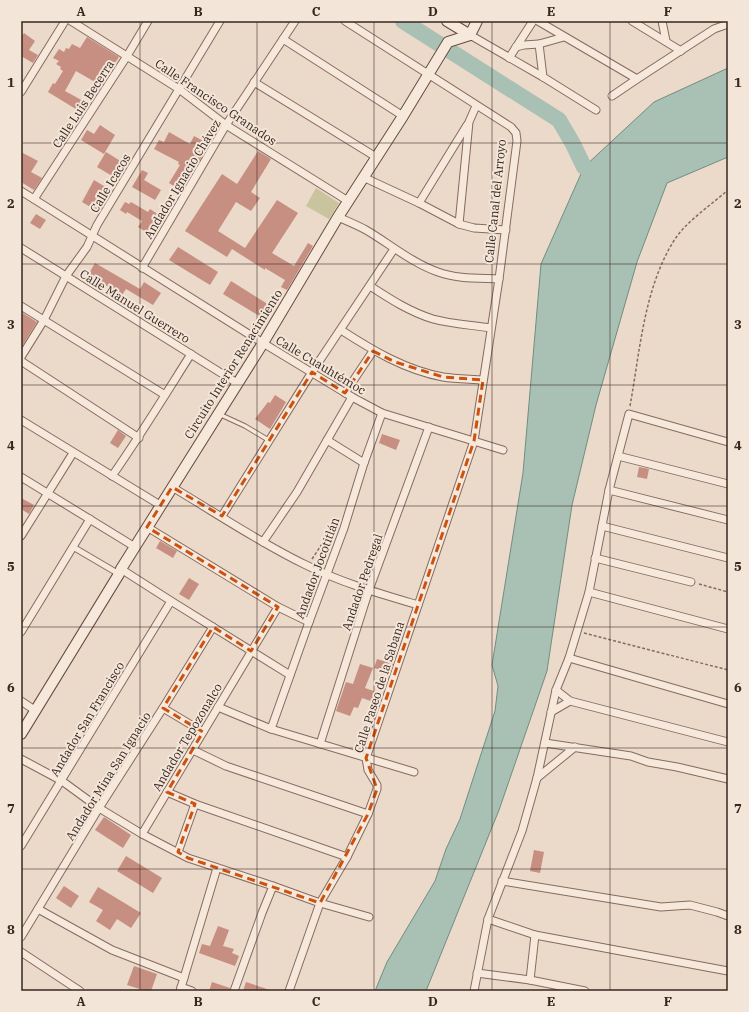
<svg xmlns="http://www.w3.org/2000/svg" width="749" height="1012" viewBox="0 0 749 1012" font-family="'IBM Plex Serif',serif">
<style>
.green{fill:#c9c49d}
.water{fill:#a9c0b4;stroke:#708e80}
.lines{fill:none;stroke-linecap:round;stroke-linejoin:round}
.river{stroke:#a9c0b4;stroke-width:16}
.building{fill:#c68f82}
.service-casing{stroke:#866b5f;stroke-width:5.5}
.pedestrian-casing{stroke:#866b5f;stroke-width:7}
.minor-casing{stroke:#866b5f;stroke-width:9}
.secondary-casing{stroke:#684c42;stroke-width:12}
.path{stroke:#866b5f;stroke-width:1.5;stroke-dasharray:3 2;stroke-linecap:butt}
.service{stroke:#f6e8db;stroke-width:3.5}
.pedestrian{stroke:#f6e8db;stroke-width:5}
.minor{stroke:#f6e8db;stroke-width:7}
.secondary{stroke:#f6e8db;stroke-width:10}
.marked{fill:none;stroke:#ce520f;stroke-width:3;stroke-dasharray:8 5;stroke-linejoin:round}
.grid{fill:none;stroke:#382721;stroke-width:1;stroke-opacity:0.55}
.labels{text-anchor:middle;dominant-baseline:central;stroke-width:4;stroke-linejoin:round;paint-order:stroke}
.street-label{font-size:12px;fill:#382721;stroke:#f3e5d8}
.neatline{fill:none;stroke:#382721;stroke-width:1.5}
.grid-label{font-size:13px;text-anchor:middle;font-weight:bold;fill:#382721}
</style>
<rect width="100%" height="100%" fill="#ebd9c9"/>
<polygon class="green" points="316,188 339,203 329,219 306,206"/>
<polygon class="water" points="728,68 728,157 667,183 637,262 596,405 572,505 547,671 499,810 426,991 375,991 387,962 435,881 446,849 460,819 495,711 498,686 492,665 523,473 541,264 584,167 654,102"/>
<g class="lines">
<polyline class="river" points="403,21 559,120 573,144 584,167"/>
</g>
<g class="building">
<polygon points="24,33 35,41 29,50 38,55 33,63 21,56 21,37"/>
<polygon points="87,37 119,57 112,67 111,66 100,85 76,71 65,91 85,102 79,111 48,92 53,83 55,84 63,71 60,69 61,67 56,64 59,61 53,58 59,49 64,52 66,48 69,49 72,44 80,48"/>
<polygon points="100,125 115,135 104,154 81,140 87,130 94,134"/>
<polygon points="169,132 190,144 194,136 209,144 182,191 169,183 180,165 178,164 179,162 154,149 159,140 164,142"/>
<polygon points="258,151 271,159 251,192 260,198 251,211 236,202 218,231 245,248 277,200 298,213 272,253 294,266 308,243 313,246 287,290 281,287 285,280 265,268 265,270 232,249 227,257 185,231 222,174 237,184"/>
<polygon points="21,152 38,161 31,172 42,178 34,190 21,182"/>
<polygon points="106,152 122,162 114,177 97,167"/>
<polygon points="142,170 148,173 144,180 161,190 155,200 132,187"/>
<polygon points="94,180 112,191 99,212 82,202"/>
<polygon points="125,202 129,204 131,202 148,212 150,209 165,219 154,237 138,227 142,221 127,212 126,214 120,210"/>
<polygon points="36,214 46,220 40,229 30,223"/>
<polygon points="178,247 218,272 210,285 169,260"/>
<polygon points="95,263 140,289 144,282 161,293 153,305 126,289 122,295 88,275"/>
<polygon points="231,281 274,308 266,320 223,294"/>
<polygon points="21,312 37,322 21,348"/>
<polygon points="275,395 286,402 270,429 255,419 268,402 270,403"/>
<polygon points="118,430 126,436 118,448 110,443"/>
<polygon points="382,434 400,440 396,450 379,443"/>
<polygon points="639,467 649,469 647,479 637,477"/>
<polygon points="21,498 34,505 29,514 21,509"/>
<polygon points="160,541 177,551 173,558 156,548"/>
<polygon points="189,578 199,584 189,600 179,594"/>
<polygon points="377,659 393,664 390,673 374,668"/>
<polygon points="360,664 373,668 365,688 382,694 379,704 362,698 358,708 354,707 350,716 336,711 346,682 353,684"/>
<polygon points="104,817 131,835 123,848 95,830"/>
<polygon points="534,850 544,852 540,873 530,871"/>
<polygon points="126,856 162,878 153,893 117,871"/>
<polygon points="64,886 79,896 71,908 56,898"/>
<polygon points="98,887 141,913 131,928 117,919 110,930 96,921 103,910 89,902"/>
<polygon points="218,926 229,930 223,946 234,949 232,953 239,956 235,966 199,953 202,944 210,946"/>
<polygon points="134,966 157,974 151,991 146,991 127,985"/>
<polygon points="212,982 230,988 229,991 209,991"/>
<polygon points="246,982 270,990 270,991 243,991"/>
</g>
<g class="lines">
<defs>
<polyline id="service" points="219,414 245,426 270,441"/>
<polyline id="pedestrian" points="73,547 119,574"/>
<g id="minor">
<polyline points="71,21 179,89 226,125 348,201"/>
<polyline points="538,21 637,79"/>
<polyline points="632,21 681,51"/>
<polyline points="662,21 666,41"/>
<polyline points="470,35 543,77 596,110"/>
<polyline points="283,39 403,116"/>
<polyline points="516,47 524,45 539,44"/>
<polyline points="509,58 533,21"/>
<polyline points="543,77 539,44 564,37"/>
<polyline points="254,82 376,157"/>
<polyline points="21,92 65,21"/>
<polyline points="612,96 637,79 714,29 728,24"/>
<polyline points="363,177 419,203 459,224 474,228 506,230"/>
<polyline points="21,191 263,343 352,397 382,413 503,450"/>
<polyline points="34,199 127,56 148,21"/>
<polyline points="419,203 467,125"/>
<path d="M338,217C347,221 357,225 366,230C390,244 412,263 438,272C457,279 479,278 499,279"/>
<polyline points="459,224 469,122 476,106"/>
<polyline points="21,248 237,383"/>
<polyline points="142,268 226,125 295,21"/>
<path d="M370,286C390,299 410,312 433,319C451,324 472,325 491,328"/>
<polyline points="21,306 165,395"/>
<path d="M341,330C372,350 405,370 443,377C456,379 470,379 483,380"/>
<polyline points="21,357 44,320 66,276 87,247 97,225 220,21"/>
<polyline points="21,361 139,438"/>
<polyline points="345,393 373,351"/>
<polyline points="21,420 160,505"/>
<polyline points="327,440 364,463"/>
<polyline points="618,456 728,484"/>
<path d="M112,476C140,436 165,395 191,354"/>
<polyline points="21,477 135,547"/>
<path d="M172,487C216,513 260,543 306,565C342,583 381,594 418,605"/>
<polyline points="609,490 728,520"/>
<polyline points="222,516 312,372 394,249"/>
<polyline points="602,526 728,558"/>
<polyline points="147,527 278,607 309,622"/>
<polyline points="21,536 73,453"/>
<polyline points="263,542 297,492 352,397"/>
<polyline points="595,558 691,582"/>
<polyline points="121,569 171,601 290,675"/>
<polyline points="589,592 728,629"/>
<polyline points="21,632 90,519"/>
<polyline points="569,658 728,704"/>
<polyline points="556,690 570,701 728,742"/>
<polyline points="21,701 36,711"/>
<polyline points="218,707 271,729 414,772"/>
<polyline points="163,708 203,732"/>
<polyline points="551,712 570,701"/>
<polyline points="271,729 309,622 344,528 364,463 382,413"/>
<polyline points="545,743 631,756 648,762 677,767 728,779"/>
<polyline points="320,744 369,590 429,427"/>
<polyline points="193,750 226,766 368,814"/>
<polyline points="21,759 62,781 99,808 142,834 188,858 273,886 320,903 369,917"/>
<polyline points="537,778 575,747"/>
<polyline points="167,792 195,804 347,857"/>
<polyline points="142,834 278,607"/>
<polyline points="21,846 171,601"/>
<polyline points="178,852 195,804"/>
<polyline points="502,881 661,907 690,905 717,912 728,916"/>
<polyline points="38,909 112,950 184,978"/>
<polyline points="488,919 535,935 728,971"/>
<polyline points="21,937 99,808 163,708 213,627"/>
<polyline points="21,952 80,991"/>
<polyline points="477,973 530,980 585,991"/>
<polyline points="530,980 535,935"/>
<polyline points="181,987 192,991"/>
<polyline points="180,991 217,868"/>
<polyline points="234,991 262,913 273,886"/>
<polyline points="289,991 320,903 347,857 368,814 377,789 377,785 368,770 366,758 474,441 499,279 517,141 516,133 511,127 345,21"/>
<polyline points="474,991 488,919 522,831 537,778 556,690 569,658 589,592 609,490 629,414 728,442"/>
</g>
<g id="secondary">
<polyline points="447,21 470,35"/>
<polyline points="21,734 119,574 121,569 263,343 338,217 403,116 448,42 470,35 477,21"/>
</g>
</defs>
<use href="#service" class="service-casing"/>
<use href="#pedestrian" class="pedestrian-casing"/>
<use href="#minor" class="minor-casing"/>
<use href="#secondary" class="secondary-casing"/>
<g class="path">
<path d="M630,406C640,351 644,287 675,239C687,221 711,205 728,190"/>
<polyline points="312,559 328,535 333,533"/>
<polyline points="699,584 728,592"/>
<polyline points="584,633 728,670"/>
</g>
<use href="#service" class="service"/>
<use href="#pedestrian" class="pedestrian"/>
<use href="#minor" class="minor"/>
<use href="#secondary" class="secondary"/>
</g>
<path class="marked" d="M373,351L395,362L443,377L483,380L474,441L366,758L377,789L368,814L320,903L188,858L178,852L195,804L167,792L203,732L163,708L213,627L251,651L278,607L147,527L172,487L222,516L312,372L345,393Z"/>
<path class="grid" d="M140,21V991M257,21V991M374,21V991M492,21V991M610,21V991M21,143H728M21,264H728M21,385H728M21,506H728M21,627H728M21,748H728M21,869H728"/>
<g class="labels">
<g class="street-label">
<text transform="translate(216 102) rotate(34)">Calle Francisco Granados</text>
<text transform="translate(83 104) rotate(-57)">Calle Luis Becerra</text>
<text transform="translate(182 179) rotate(-59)">Andador Ignacio Chávez</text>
<text transform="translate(110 183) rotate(-59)">Calle Icacos</text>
<text transform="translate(495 201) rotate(-84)">Calle Canal del Arroyo</text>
<text transform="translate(135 306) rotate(32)">Calle Manuel Guerrero</text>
<text transform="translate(233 364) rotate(-58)">Circuito Interior Renacimiento</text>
<text transform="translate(321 365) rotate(31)">Calle Cuauhtémoc</text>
<text transform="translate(317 568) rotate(-70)">Andador Jocotitlán</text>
<text transform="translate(362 582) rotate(-71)">Andador Pedregal</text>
<text transform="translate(379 687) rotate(-72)">Calle Paseo de la Sabana</text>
<text transform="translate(87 719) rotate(-59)">Andador San Francisco</text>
<text transform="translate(187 737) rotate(-59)">Andador Tepozonalco</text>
<text transform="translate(108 776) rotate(-58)">Andador Mina San Ignacio</text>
</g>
</g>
<rect width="749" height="1012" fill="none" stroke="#f3e5d8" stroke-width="44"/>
<rect x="22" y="22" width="705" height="968" class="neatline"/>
<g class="grid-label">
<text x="81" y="16">A</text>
<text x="198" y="16">B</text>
<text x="316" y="16">C</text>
<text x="433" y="16">D</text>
<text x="551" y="16">E</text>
<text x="668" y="16">F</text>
<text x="11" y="87">1</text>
<text x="738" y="87">1</text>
<text x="11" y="208">2</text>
<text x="738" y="208">2</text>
<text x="11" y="329">3</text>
<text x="738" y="329">3</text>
<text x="11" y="450">4</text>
<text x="738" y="450">4</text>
<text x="11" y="571">5</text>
<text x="738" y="571">5</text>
<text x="11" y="692">6</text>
<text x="738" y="692">6</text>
<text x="11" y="813">7</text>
<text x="738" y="813">7</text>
<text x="11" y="934">8</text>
<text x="738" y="934">8</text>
<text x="81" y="1006">A</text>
<text x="198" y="1006">B</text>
<text x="316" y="1006">C</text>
<text x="433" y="1006">D</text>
<text x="551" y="1006">E</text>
<text x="668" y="1006">F</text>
</g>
</svg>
